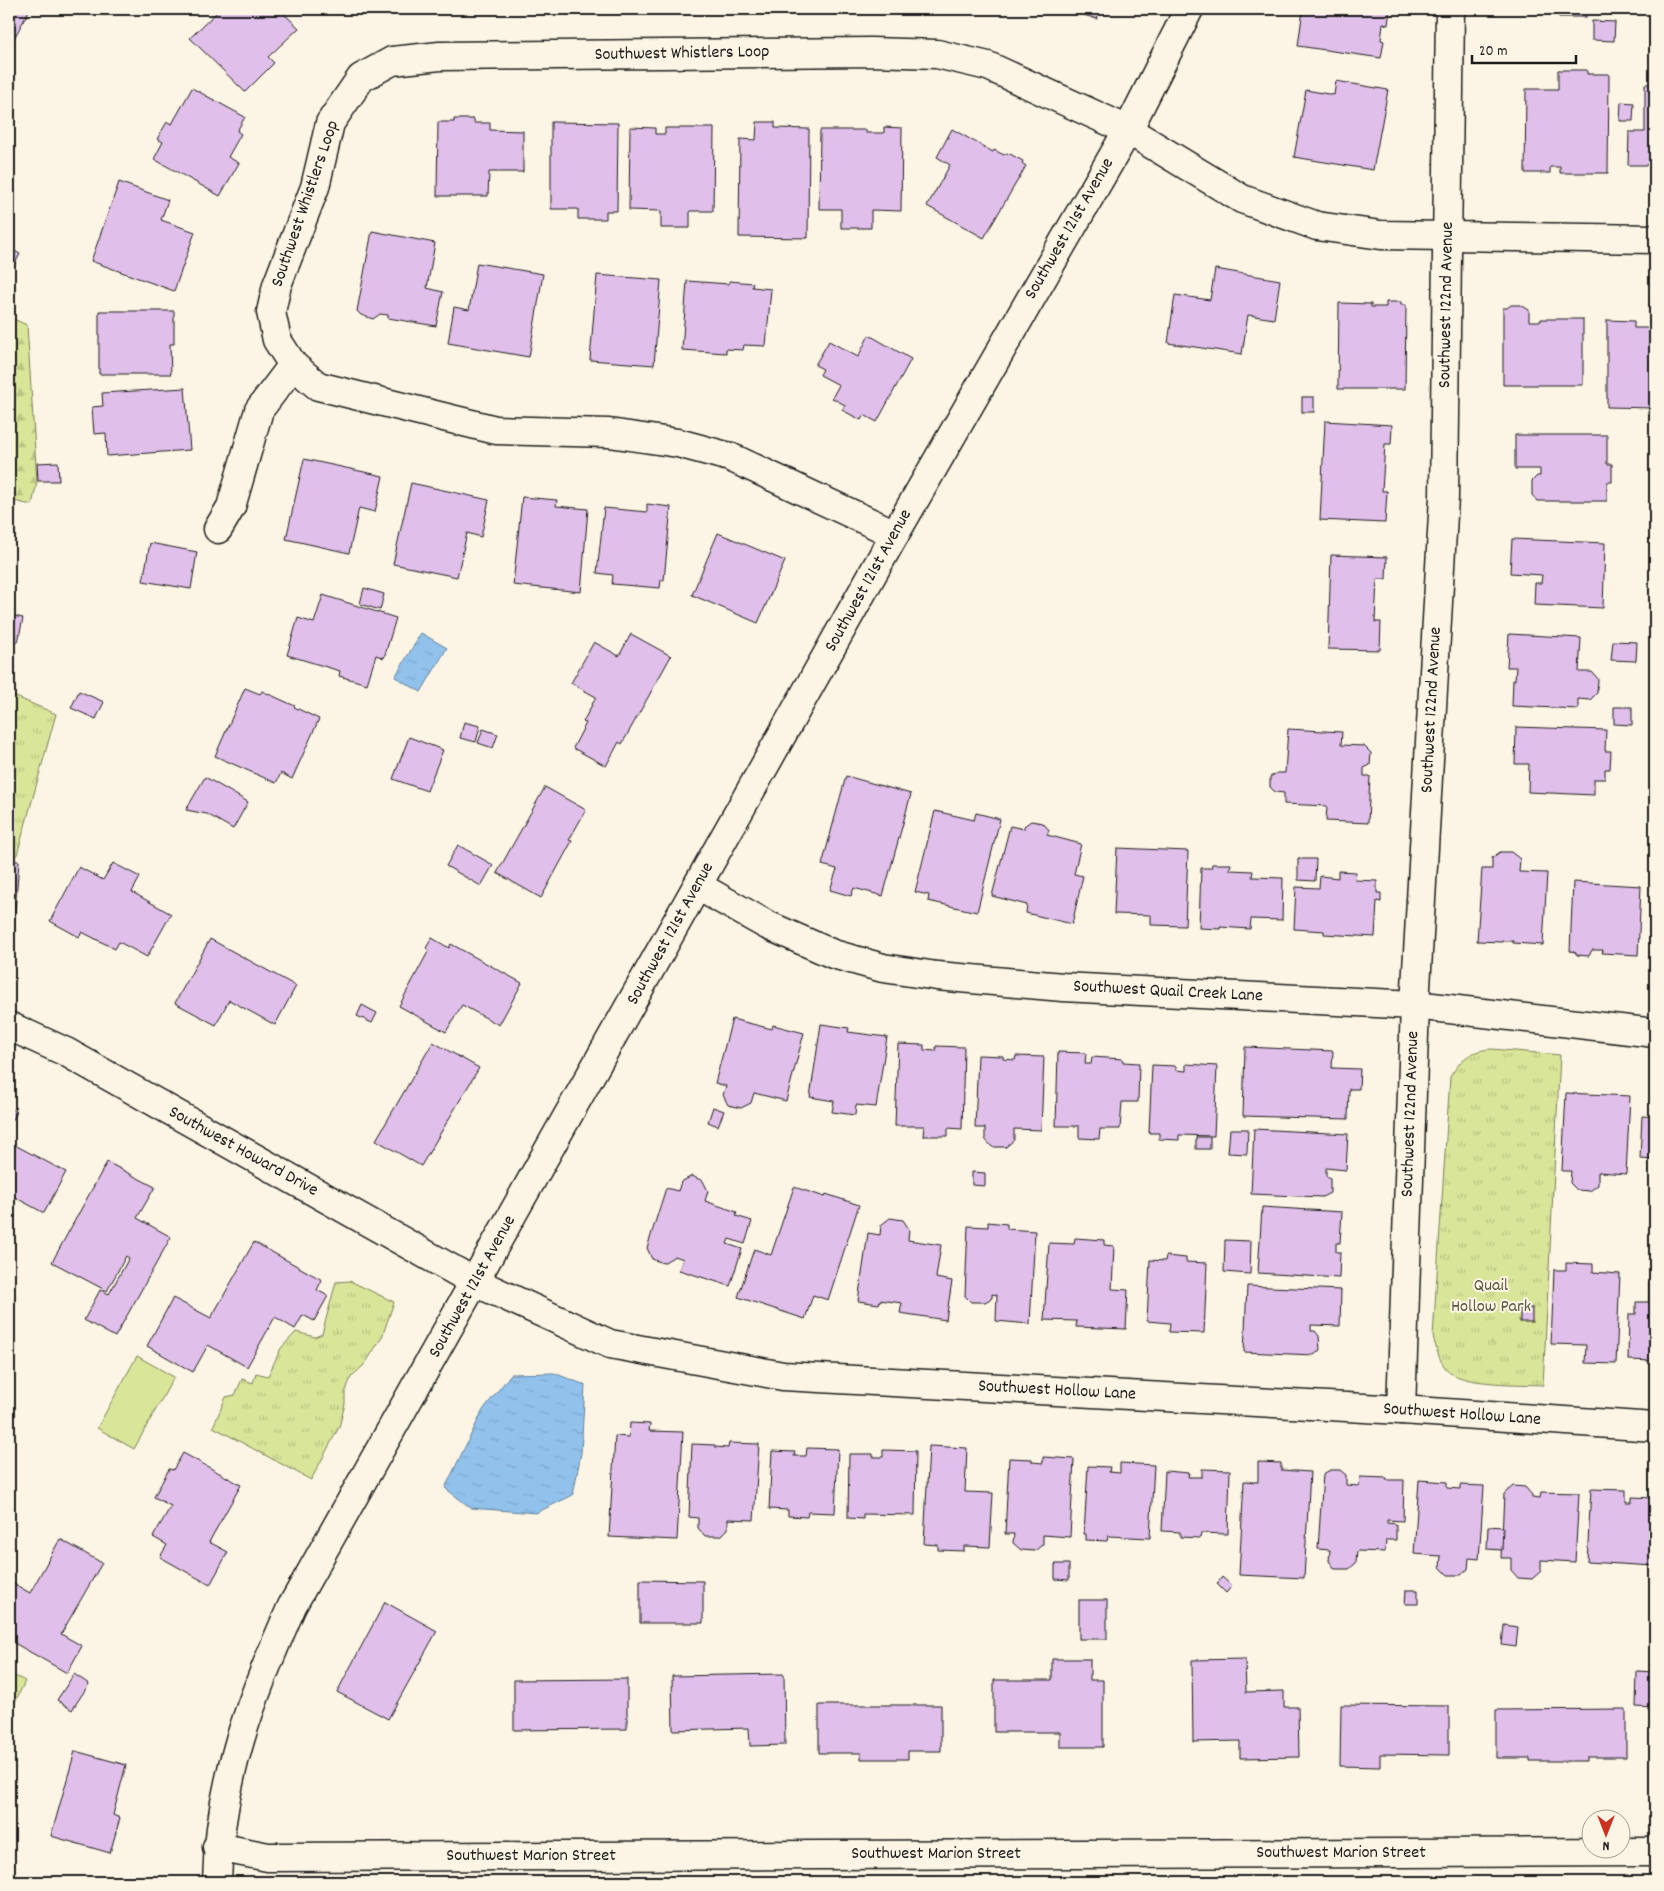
<svg xmlns="http://www.w3.org/2000/svg" width="1664" height="1891" viewBox="0 0 1664 1891" font-family="Dekko,sans-serif">
<style>
.grass{fill:url(#grass-tufts);stroke:#7a805a}
.forest{fill:url(#forest-firs);stroke:#7a805a}
.garden{fill:#d9e598;stroke:#7a805a}
.water{fill:url(#water-ripples);stroke:#628099}
.building{fill:#e0bfeb;stroke:#1c1c1c}
.lines{fill:none;stroke-linecap:round;stroke-linejoin:round}
.street-casing{stroke:#1c1c1c;stroke-width:31}
.secondary-casing{stroke:#1c1c1c;stroke-width:31}
.street{stroke:#fcf5e5;stroke-width:28}
.secondary{stroke:#fcf5e5;stroke-width:28}
.labels{text-anchor:middle;dominant-baseline:central;stroke-width:4;stroke-linejoin:round;paint-order:stroke}
.street-label{font-size:18px;fill:#1c1c1c;stroke:#fcf5e5}
.park-label{font-size:18px;fill:#555841;stroke:#fcf5e5}
</style>
<defs>
<pattern id="grass-tufts" width="24" height="20" patternUnits="userSpaceOnUse" patternTransform="scale(1.25)"><rect width="24" height="20" fill="#d9e598"/><path d="M3 7l-1-3M5 7V3M7 7l1-3M15 17l-1-3M17 17v-4M19 17l1-3" fill="none" stroke="#bac482"/></pattern>
<pattern id="forest-firs" width="22" height="20" patternUnits="userSpaceOnUse" patternTransform="scale(1.25)"><rect width="22" height="20" fill="#d9e598"/><path d="M5 1l3.5 6h-7zM16 11l3.5 6h-7z" fill="#bac482"/></pattern>
<pattern id="water-ripples" width="26" height="14" patternUnits="userSpaceOnUse" patternTransform="scale(1.25)"><rect width="26" height="14" fill="#91c2ec"/><path d="M2 4q2-2 4 0t4 0M15 11q2-2 4 0t4 0" fill="none" stroke="#7ca6ca"/></pattern>
</defs>
<rect width="100%" height="100%" fill="#fcf5e5"/>
<filter id="ink" filterUnits="userSpaceOnUse"><feTurbulence type="fractalNoise" baseFrequency=".02" numOctaves="2"/><feDisplacementMap in="SourceGraphic" scale="10" xChannelSelector="R" yChannelSelector="G"/><feConvolveMatrix kernelMatrix="1 2 1 2 8 2 1 2 1" color-interpolation-filters="sRGB"/></filter>
<g filter="url(#ink)">
<g class="grass">
<polygon points="9,694 56,714 17,855 9,855"/>
<path d="M1492,1049L1560,1055L1543,1385C1521,1384 1467,1385 1451,1373C1440,1366 1436,1348 1433,1336L1450,1077C1461,1059 1471,1050 1492,1049Z"/>
<polygon points="350,1281 394,1302 382,1337 365,1364 351,1377 345,1393 345,1404 339,1427 311,1480 213,1427 226,1397 235,1395 242,1379 253,1383 256,1373 268,1376 281,1348 296,1332 315,1337 322,1334 336,1282"/>
<polygon points="9,1673 25,1681 11,1711 9,1711"/>
</g>
<polygon class="forest" points="9,317 27,325 37,482 32,505 9,500"/>
<polygon class="garden" points="137,1356 174,1377 134,1449 97,1428"/>
<g class="water">
<polygon points="421,633 447,648 421,692 395,677"/>
<polygon points="554,1373 585,1385 581,1453 573,1495 536,1513 471,1508 445,1488 483,1410 511,1374"/>
</g>
<g class="building">
<polygon points="9,9 30,9 12,42 9,40"/>
<polygon points="220,9 279,9 299,28 268,57 274,63 245,92 190,38"/>
<polygon points="1075,9 1100,9 1097,19 1074,12"/>
<polygon points="1303,9 1390,9 1388,25 1383,24 1381,40 1384,41 1381,58 1298,46"/>
<rect x="1559" y="9" width="27" height="8"/>
<polygon points="1592,21 1615,22 1614,41 1592,40"/>
<polygon points="1558,70 1587,70 1587,74 1609,74 1608,173 1560,173 1560,167 1550,167 1550,173 1525,173 1526,89 1558,89"/>
<polygon points="1336,81 1388,90 1373,170 1294,157 1306,90 1334,95"/>
<polygon points="1645,84 1655,84 1655,165 1628,165 1629,132 1645,132"/>
<polygon points="192,88 245,117 237,131 241,134 228,157 239,163 220,196 154,159 163,142 157,139 167,122 172,124"/>
<polygon points="1621,102 1634,103 1633,121 1620,121"/>
<polygon points="454,119 474,119 474,123 490,123 490,130 523,131 523,172 489,172 488,196 437,196 438,122 454,122"/>
<polygon points="551,122 618,123 617,211 606,211 606,219 578,219 578,209 551,209"/>
<polygon points="757,122 775,122 775,128 809,129 808,238 739,237 740,139 756,140"/>
<polygon points="630,127 655,128 655,134 665,134 665,128 714,128 713,211 690,211 690,228 661,228 661,211 629,210"/>
<polygon points="884,127 902,128 901,211 871,210 871,228 841,228 841,209 819,209 820,130 866,130 866,133 884,133"/>
<polygon points="952,129 993,152 994,150 1004,155 1006,153 1010,154 1023,161 1022,163 1026,166 984,238 927,206 950,165 937,157"/>
<polygon points="119,182 168,200 161,220 195,232 174,291 91,261"/>
<polygon points="372,231 435,243 427,288 443,292 436,326 388,318 388,315 380,314 373,319 361,315 357,311"/>
<polygon points="9,248 20,254 11,271 9,270"/>
<polygon points="477,263 543,274 529,357 448,343 454,307 469,310"/>
<polygon points="1215,269 1280,280 1274,319 1248,315 1242,354 1168,343 1175,295 1210,300"/>
<polygon points="597,275 661,280 654,365 590,360"/>
<polygon points="687,281 729,284 729,281 753,283 752,287 771,289 766,346 744,345 743,350 726,349 726,353 682,350"/>
<polygon points="1650,301 1655,301 1655,408 1607,407 1607,320 1634,321 1634,328 1650,328"/>
<polygon points="1386,302 1401,302 1401,305 1406,305 1405,389 1338,389 1339,303 1371,304 1371,307 1386,307"/>
<polygon points="1511,305 1521,305 1529,310 1529,321 1541,321 1541,319 1583,319 1583,385 1503,385 1503,308 1507,308"/>
<polygon points="99,311 174,311 174,344 170,344 171,374 99,374"/>
<polygon points="869,335 911,359 877,422 864,415 861,420 842,410 845,405 832,398 839,385 820,375 823,369 815,365 829,341 858,357"/>
<polygon points="185,388 190,450 107,456 106,433 94,434 92,407 103,406 102,393"/>
<rect x="1302" y="397" width="12" height="15"/>
<polygon points="1325,421 1392,425 1391,444 1385,444 1382,491 1387,491 1385,523 1320,520"/>
<polygon points="1515,435 1607,435 1607,464 1612,464 1612,482 1607,482 1607,501 1537,501 1532,495 1532,481 1537,476 1540,476 1540,469 1515,469"/>
<polygon points="304,459 383,476 375,512 359,508 349,553 286,539"/>
<polygon points="58,462 59,481 38,481 37,463"/>
<polygon points="411,483 489,500 481,537 467,533 457,577 393,564"/>
<polygon points="522,497 557,500 556,506 588,509 581,592 513,585"/>
<polygon points="647,504 671,507 664,580 661,580 660,588 612,584 613,575 597,573 604,508 647,512"/>
<polygon points="718,533 785,561 758,623 692,595"/>
<polygon points="1512,539 1605,543 1603,608 1534,605 1535,583 1541,583 1542,575 1510,573"/>
<polygon points="150,543 197,552 191,589 143,581"/>
<polygon points="1331,555 1387,557 1386,579 1377,579 1375,622 1381,622 1380,650 1328,649"/>
<polygon points="364,588 384,594 380,610 360,604"/>
<polygon points="323,595 396,618 384,658 376,655 367,684 339,676 340,671 287,655 298,618 314,623"/>
<polygon points="9,615 23,618 18,642 9,640"/>
<polygon points="631,634 671,656 622,744 619,742 606,766 573,748 586,723 583,722 596,697 571,683 594,642 619,656"/>
<polygon points="1509,634 1581,638 1579,672 1592,672 1598,679 1597,693 1590,700 1578,699 1578,709 1512,706 1513,680 1515,680 1516,667 1507,667"/>
<polygon points="1613,641 1637,642 1636,661 1611,660"/>
<polygon points="245,688 260,694 262,691 295,706 294,707 319,719 292,779 281,773 276,783 215,756"/>
<polygon points="79,691 104,702 96,719 71,708"/>
<polygon points="1614,707 1632,707 1632,725 1614,724"/>
<polygon points="464,722 480,726 476,742 460,738"/>
<polygon points="1516,727 1606,730 1605,751 1611,751 1610,769 1605,769 1605,779 1594,779 1594,795 1528,792 1529,764 1515,764"/>
<polygon points="483,729 498,734 493,748 478,743"/>
<polygon points="1288,729 1342,732 1341,745 1364,746 1371,753 1370,765 1364,768 1364,776 1370,776 1368,823 1326,821 1327,806 1284,804 1284,793 1275,792 1270,787 1270,777 1277,773 1285,773"/>
<polygon points="409,737 443,750 427,791 393,779"/>
<polygon points="846,776 911,794 883,896 854,888 851,896 830,890 837,869 822,865"/>
<polygon points="205,777 248,802 233,829 207,814 186,810"/>
<polygon points="545,787 586,810 569,840 572,841 541,898 497,873"/>
<polygon points="935,811 974,820 976,813 1000,819 977,912 928,901 929,895 915,892"/>
<polygon points="1031,821 1043,823 1049,830 1047,835 1081,844 1074,874 1083,876 1072,924 1026,913 1027,905 992,896 1010,826 1024,829 1024,826"/>
<polygon points="458,845 493,865 481,886 446,866"/>
<polygon points="1117,848 1188,851 1185,926 1151,925 1151,915 1114,914"/>
<polygon points="1500,852 1511,852 1520,859 1519,872 1547,873 1543,945 1513,943 1513,941 1502,941 1502,942 1477,941 1482,869 1492,869 1492,858"/>
<polygon points="1298,859 1316,859 1315,881 1298,880"/>
<polygon points="9,861 19,861 13,938 9,938"/>
<polygon points="113,863 140,877 132,892 171,914 147,957 119,942 115,949 82,932 79,937 50,921 79,867 103,880"/>
<polygon points="1212,864 1231,864 1230,870 1253,871 1252,877 1283,878 1282,920 1251,919 1250,929 1220,927 1220,929 1199,928 1201,868 1211,868"/>
<polygon points="1338,871 1356,872 1355,880 1377,881 1377,893 1381,893 1381,902 1377,901 1375,937 1324,934 1324,931 1294,929 1296,887 1319,888 1320,876 1338,878"/>
<polygon points="1573,882 1641,886 1638,955 1602,953 1603,950 1592,950 1589,956 1577,955 1575,952 1570,951"/>
<polygon points="1652,920 1655,920 1655,968 1649,968"/>
<polygon points="432,938 449,948 451,944 522,983 499,1025 462,1005 446,1032 399,1006 429,950 426,948"/>
<polygon points="210,939 296,986 275,1025 229,1000 216,1025 175,1003"/>
<polygon points="362,1005 377,1013 372,1023 357,1016"/>
<polygon points="732,1019 772,1029 773,1025 804,1033 786,1101 754,1093 751,1103 741,1108 728,1105 723,1095 726,1086 715,1083"/>
<polygon points="821,1024 849,1028 848,1032 887,1037 876,1107 856,1105 855,1115 832,1112 834,1101 810,1097"/>
<polygon points="433,1042 479,1068 421,1166 376,1140"/>
<polygon points="898,1044 924,1045 924,1050 936,1051 936,1046 964,1047 962,1129 948,1128 948,1136 923,1136 924,1126 895,1126"/>
<polygon points="1245,1047 1333,1051 1332,1068 1360,1069 1359,1089 1349,1089 1348,1119 1243,1116"/>
<polygon points="1058,1052 1086,1053 1085,1064 1091,1064 1092,1057 1123,1059 1123,1062 1139,1063 1138,1102 1122,1102 1120,1129 1100,1129 1099,1139 1079,1138 1079,1126 1056,1126"/>
<polygon points="978,1055 1003,1056 1003,1059 1015,1060 1016,1056 1044,1057 1041,1130 1014,1129 1014,1140 1006,1147 992,1147 985,1139 985,1128 975,1128"/>
<polygon points="1186,1064 1217,1066 1214,1136 1179,1135 1179,1140 1159,1139 1159,1133 1149,1133 1152,1065 1176,1066 1176,1070 1186,1071"/>
<polygon points="1566,1093 1630,1096 1626,1174 1598,1172 1598,1185 1590,1191 1577,1190 1570,1183 1571,1171 1562,1171"/>
<polygon points="713,1107 724,1111 718,1126 708,1122"/>
<polygon points="9,1108 17,1112 9,1127"/>
<polygon points="1642,1116 1655,1117 1655,1160 1640,1159"/>
<polygon points="1230,1129 1248,1129 1247,1154 1228,1153"/>
<polygon points="1254,1129 1348,1134 1346,1170 1326,1168 1326,1176 1330,1179 1330,1193 1322,1197 1251,1194"/>
<rect x="1196" y="1137" width="14" height="12"/>
<polygon points="9,1142 66,1172 44,1213 9,1194"/>
<polygon points="107,1162 155,1187 137,1218 171,1237 115,1337 84,1320 100,1290 109,1294 129,1258 126,1256 107,1291 52,1262"/>
<polygon points="972,1172 985,1173 985,1186 972,1185"/>
<polygon points="692,1176 703,1181 708,1191 705,1201 737,1212 736,1216 752,1221 745,1244 729,1239 727,1244 742,1249 730,1286 679,1270 683,1259 675,1256 663,1263 652,1259 647,1248 666,1188 678,1191 681,1182"/>
<polygon points="794,1187 825,1197 826,1194 859,1205 828,1300 813,1295 805,1319 738,1297 754,1249 771,1255"/>
<polygon points="1262,1207 1342,1212 1340,1243 1336,1243 1336,1252 1340,1252 1339,1278 1258,1273"/>
<polygon points="890,1218 903,1220 909,1229 908,1240 941,1245 936,1278 952,1281 946,1320 900,1313 902,1303 880,1300 879,1304 858,1301 868,1233 880,1235 881,1225"/>
<polygon points="988,1222 1007,1224 1007,1229 1035,1231 1030,1324 996,1321 997,1295 992,1294 992,1298 985,1302 971,1302 965,1296 968,1226 988,1227"/>
<polygon points="1075,1238 1104,1240 1104,1245 1114,1246 1112,1289 1128,1290 1126,1329 1076,1327 1077,1321 1044,1320 1049,1243 1074,1244"/>
<polygon points="1225,1240 1251,1241 1250,1274 1224,1272"/>
<polygon points="254,1242 322,1280 317,1290 328,1296 314,1321 303,1315 295,1329 275,1317 247,1367 208,1345 193,1372 147,1346 173,1298 211,1318"/>
<polygon points="1166,1256 1186,1258 1186,1262 1207,1263 1204,1333 1169,1332 1170,1323 1147,1321 1150,1260 1165,1261"/>
<polygon points="1566,1263 1593,1264 1593,1272 1620,1274 1616,1364 1585,1363 1586,1345 1551,1344 1554,1270 1566,1270"/>
<polygon points="1649,1282 1655,1282 1655,1361 1628,1360 1629,1314 1636,1314 1636,1302 1649,1302"/>
<polygon points="1247,1286 1341,1290 1340,1326 1311,1325 1311,1331 1315,1331 1319,1336 1320,1350 1314,1355 1244,1352"/>
<rect x="1520" y="1308" width="12" height="14"/>
<polygon points="630,1423 650,1424 649,1431 683,1432 677,1540 609,1537 615,1436 629,1437"/>
<polygon points="729,1443 759,1444 754,1520 728,1519 728,1529 721,1536 705,1536 698,1528 698,1518 689,1517 692,1444 715,1445 715,1447 728,1448"/>
<polygon points="929,1446 967,1448 965,1492 993,1493 990,1547 964,1546 964,1551 938,1550 938,1545 924,1544"/>
<polygon points="807,1448 838,1449 835,1513 808,1512 807,1517 788,1516 788,1510 769,1509 772,1451 795,1452 794,1456 806,1456"/>
<polygon points="883,1450 916,1451 915,1515 863,1514 863,1519 848,1518 849,1454 873,1454 873,1457 883,1457"/>
<polygon points="183,1453 241,1485 209,1542 228,1552 210,1585 160,1557 167,1545 153,1537 171,1506 154,1497 169,1469 173,1470"/>
<polygon points="1043,1457 1074,1459 1070,1537 1043,1535 1043,1544 1035,1551 1021,1550 1013,1543 1014,1534 1005,1534 1009,1458 1032,1459 1032,1462 1043,1463"/>
<polygon points="1258,1462 1281,1463 1281,1470 1310,1472 1304,1578 1239,1575 1244,1481 1258,1482"/>
<polygon points="1120,1463 1154,1465 1150,1538 1108,1536 1107,1541 1086,1540 1086,1534 1084,1534 1088,1466 1110,1467 1109,1472 1120,1473"/>
<polygon points="1202,1469 1230,1470 1228,1534 1201,1533 1200,1538 1180,1537 1180,1532 1162,1531 1165,1471 1189,1473 1188,1477 1202,1477"/>
<polygon points="1330,1470 1340,1470 1346,1475 1346,1485 1359,1486 1360,1477 1387,1478 1386,1480 1404,1480 1403,1521 1387,1520 1387,1523 1396,1524 1396,1540 1386,1540 1385,1552 1357,1551 1356,1563 1349,1569 1335,1569 1329,1561 1330,1550 1318,1549 1323,1474"/>
<polygon points="1419,1480 1447,1482 1447,1488 1460,1489 1460,1485 1484,1486 1479,1559 1469,1558 1468,1569 1461,1575 1448,1575 1440,1567 1441,1556 1414,1554"/>
<polygon points="1513,1486 1525,1487 1532,1495 1532,1497 1540,1498 1541,1492 1579,1493 1575,1562 1541,1560 1541,1571 1532,1579 1518,1578 1511,1570 1511,1558 1501,1558 1504,1494"/>
<polygon points="1591,1489 1626,1490 1626,1502 1632,1502 1632,1497 1655,1498 1653,1566 1587,1562"/>
<polygon points="1488,1526 1503,1527 1502,1550 1487,1549"/>
<polygon points="60,1539 102,1563 61,1634 82,1646 67,1673 9,1640 9,1581 30,1593"/>
<polygon points="1055,1564 1069,1564 1069,1580 1055,1579"/>
<polygon points="1222,1577 1232,1586 1226,1593 1217,1584"/>
<polygon points="640,1580 703,1581 703,1623 640,1623"/>
<polygon points="1406,1590 1418,1590 1418,1604 1405,1604"/>
<rect x="1079" y="1600" width="28" height="39"/>
<polygon points="385,1602 437,1631 388,1719 337,1692"/>
<polygon points="1504,1625 1518,1627 1516,1647 1502,1645"/>
<polygon points="1052,1659 1090,1659 1090,1680 1103,1680 1103,1747 1060,1747 1060,1732 994,1732 994,1680 1052,1680"/>
<polygon points="1245,1659 1246,1692 1284,1691 1284,1707 1298,1707 1299,1757 1240,1758 1240,1741 1193,1742 1192,1660"/>
<polygon points="1637,1671 1655,1672 1655,1708 1636,1707"/>
<polygon points="74,1674 89,1684 72,1710 57,1700"/>
<polygon points="784,1674 785,1745 750,1746 749,1728 673,1730 672,1676"/>
<polygon points="627,1679 627,1729 514,1730 514,1680"/>
<polygon points="819,1705 941,1705 941,1751 908,1751 908,1759 861,1759 861,1753 819,1753"/>
<polygon points="1341,1705 1449,1706 1449,1755 1380,1754 1380,1767 1340,1766"/>
<polygon points="1626,1709 1626,1757 1587,1757 1587,1761 1530,1761 1530,1758 1496,1758 1496,1710"/>
<polygon points="75,1751 126,1765 113,1815 120,1818 110,1853 51,1836"/>
</g>
<g class="lines">
<defs>
<g id="street">
<polyline points="218,529 231,507 259,410 293,365"/>
<polyline points="895,534 730,457 678,443 609,433 496,430 318,386 293,365 277,340 271,312 277,285 315,187 330,123 361,78 392,61 440,56 871,52 937,54 988,66 1128,130 1242,199 1317,226 1381,235 1655,239"/>
<polyline points="698,886 767,925 833,954 883,968 937,976 1063,987 1415,1005 1655,1033"/>
<polyline points="9,1026 66,1052 475,1282 610,1344 783,1376 1401,1410 1655,1427"/>
<polyline points="1401,1410 1415,1005 1444,497 1450,9"/>
<polyline points="217,1847 268,1857 1655,1852"/>
</g>
<path id="secondary" d="M217,1882C219,1780 251,1698 292,1606L895,534L1128,130L1189,9"/>
</defs>
<use href="#street" class="street-casing"/>
<use href="#secondary" class="secondary-casing"/>
<use href="#street" class="street"/>
<use href="#secondary" class="secondary"/>
</g>
</g>
<g class="labels">
<g class="street-label">
<text transform="translate(682 54) rotate(-1)">Southwest Whistlers Loop</text>
<text transform="translate(306 204) rotate(-71)">Southwest Whistlers Loop</text>
<text transform="translate(1070 229) rotate(-60)">Southwest 121st Avenue</text>
<text transform="translate(1447 305) rotate(-89)">Southwest 122nd Avenue</text>
<text transform="translate(869 581) rotate(-61)">Southwest 121st Avenue</text>
<text transform="translate(1432 710) rotate(-87)">Southwest 122nd Avenue</text>
<text transform="translate(671 934) rotate(-61)">Southwest 121st Avenue</text>
<text transform="translate(1168 992) rotate(3)">Southwest Quail Creek Lane</text>
<text transform="translate(1411 1114) rotate(-88)">Southwest 122nd Avenue</text>
<text transform="translate(243 1152) rotate(29)">Southwest Howard Drive</text>
<text transform="translate(473 1287) rotate(-61)">Southwest 121st Avenue</text>
<text transform="translate(1057 1391) rotate(3)">Southwest Hollow Lane</text>
<text transform="translate(1462 1415) rotate(4)">Southwest Hollow Lane</text>
<text x="1341" y="1853">Southwest Marion Street</text>
<text x="936" y="1854">Southwest Marion Street</text>
<text x="531" y="1856">Southwest Marion Street</text>
</g>
<g class="park-label">
<text x="1491" y="1286">Quail<tspan x="1491" dy="21">Hollow Park</tspan></text>
</g>
</g>
<rect width="1664" height="1891" fill="none" stroke="#fcf5e5" stroke-width="30"/>
<rect x="15" y="15" width="1634" height="1861" fill="none" stroke="#1c1c1c" stroke-width="2" filter="url(#ink)"/>
<g transform="translate(1606 1834) rotate(180)"><circle r="24" fill="#fcf5e5" stroke="#a29e95"/>
<path d="M0-4L9 19L0 12L-9 19Z" fill="#c8321e"/>
<text y="-8" font-size="14" font-weight="bold" text-anchor="middle" fill="#1c1c1c">N</text>
</g>
<path d="M1472 55v8h104v-8" fill="none" stroke="#1c1c1c" stroke-width="2.5"/>
<text x="1479" y="55" font-size="15" fill="#1c1c1c" stroke="#fcf5e5" stroke-width="4" paint-order="stroke">20 m</text>
</svg>
